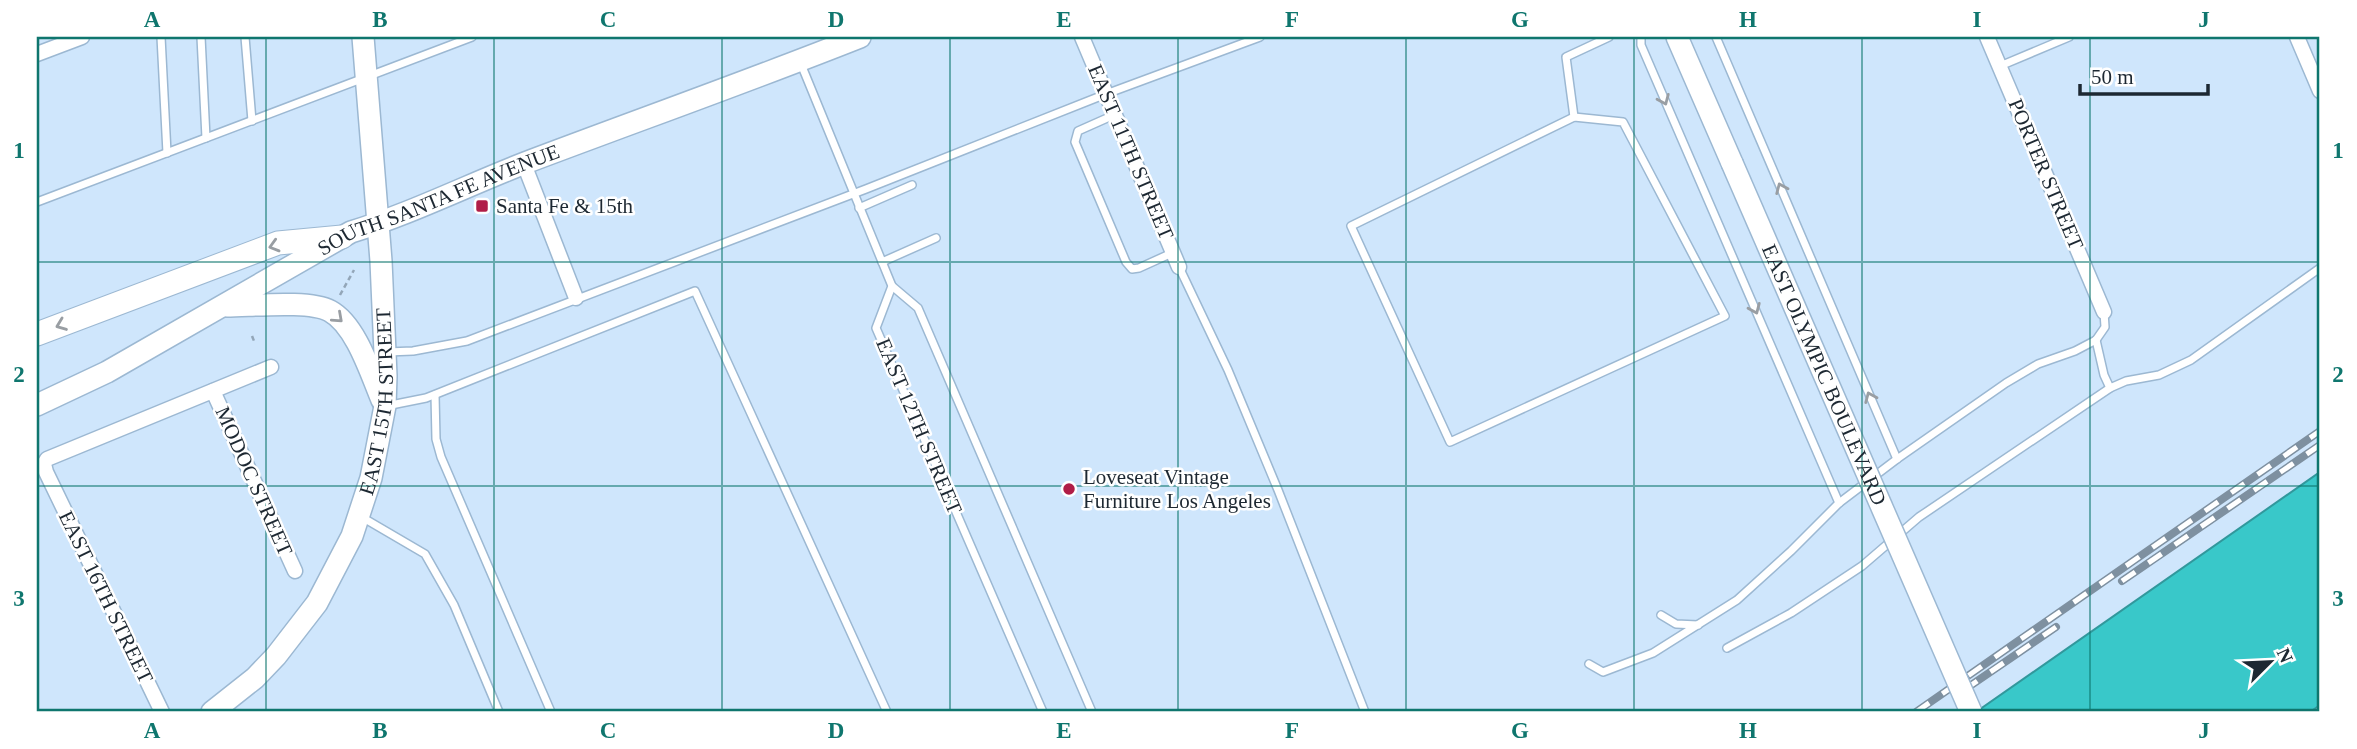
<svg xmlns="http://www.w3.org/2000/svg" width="2357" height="749" viewBox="0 0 2357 749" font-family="Georgia,serif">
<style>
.water{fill:#39c8c9;stroke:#31989c;stroke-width:2}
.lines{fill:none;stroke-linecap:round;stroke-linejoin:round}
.lane-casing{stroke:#9cb8d2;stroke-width:10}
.street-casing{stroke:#9cb8d2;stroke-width:17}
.secondary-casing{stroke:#9cb8d2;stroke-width:24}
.primary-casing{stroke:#9cb8d2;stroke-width:25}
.path{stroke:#93a6b8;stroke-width:2.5;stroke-dasharray:5 3.5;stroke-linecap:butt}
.lane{stroke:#fff;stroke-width:7}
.street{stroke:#fff;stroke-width:14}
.secondary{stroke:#fff;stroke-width:21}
.primary{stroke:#fff;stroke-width:23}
.rail-casing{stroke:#7e90a0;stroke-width:8}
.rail{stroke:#fff;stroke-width:5;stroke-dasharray:16;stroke-linecap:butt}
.secondary-bridge-casing{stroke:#9cb8d2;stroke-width:24;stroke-linecap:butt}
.secondary-bridge{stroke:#fff;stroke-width:21}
.oneway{stroke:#999ea3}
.grid{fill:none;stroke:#0f766e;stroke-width:2;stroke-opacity:0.55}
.poi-dot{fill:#b01d47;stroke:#fff;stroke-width:2.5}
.labels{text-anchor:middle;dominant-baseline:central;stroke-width:5;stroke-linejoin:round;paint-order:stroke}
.street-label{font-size:21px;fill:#1d2832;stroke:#fff}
.poi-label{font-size:21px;fill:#1d2832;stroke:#fff;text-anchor:start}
.neatline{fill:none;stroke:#0f766e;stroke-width:2.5}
.grid-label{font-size:23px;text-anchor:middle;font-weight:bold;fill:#0f766e}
</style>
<rect width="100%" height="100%" fill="#cfe6fc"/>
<polygon class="water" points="2320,472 2320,705 2310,712 1976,712"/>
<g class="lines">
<defs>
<g id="lane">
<polyline points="161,37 167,153"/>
<polyline points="201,37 206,138"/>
<polyline points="245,37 252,121"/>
<polyline points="1641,37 1641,45 1839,503"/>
<polyline points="1716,37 1897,459"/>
<polyline points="801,64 892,286 876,328 1043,712"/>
<polyline points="2000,66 2069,37"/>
<polyline points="1114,115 1078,131 1075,142 1126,262 1132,269 1139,268 1172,253"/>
<polygon points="1574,117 1623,122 1725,316 1450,442 1351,226"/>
<polyline points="1574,117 1566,57 1609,37"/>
<polyline points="37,202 472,37"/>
<polyline points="859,208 912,185"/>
<polyline points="882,262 936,238"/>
<polyline points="1179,267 1228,370 1278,490 1365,712"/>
<polyline points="892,286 918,308 1092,712"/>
<polyline points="2096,340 2104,375 2110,388"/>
<polyline points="387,352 413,351 467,341 866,189 1106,94 1260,37"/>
<polyline points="435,395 436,439 441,457 551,712"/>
<polyline points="386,406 426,398 695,291 887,712"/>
<polyline points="360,516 425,554 454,605 499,712"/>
<polyline points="1661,615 1676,624 1698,625"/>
<polyline points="1727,648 1791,613 1862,566 1919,517 2110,388 2126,381 2159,375 2191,360 2320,268"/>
<polyline points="1589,664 1603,672 1653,653 1737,600 1791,551 1839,503 1897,459 2006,383 2038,364 2075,351 2096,340 2105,327 2104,312"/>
</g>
<g id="street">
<polyline points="1082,37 1179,267"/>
<polyline points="1987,37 2104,312"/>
<polyline points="2297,37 2320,91"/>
<polyline points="37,54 82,37"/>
<polyline points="524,164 576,298"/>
<polyline points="213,391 295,571"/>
<polyline points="162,712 46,472 44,464 47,459 271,367"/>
</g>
<g id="secondary">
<polyline points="1677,37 1732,163"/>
<path d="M227,306C252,306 310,300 330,311C356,325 371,374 382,400"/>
<path id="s1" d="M37,405L107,372L351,232C410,214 466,186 525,163C636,121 749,81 860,37"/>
<path id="s2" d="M212,712L255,678L276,656L317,603L352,536L371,478L385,406L386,376L381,261L363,37"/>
</g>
<polyline id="primary" points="37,334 278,243 342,237"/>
</defs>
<use href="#lane" class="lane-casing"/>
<use href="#street" class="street-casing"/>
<use href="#secondary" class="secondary-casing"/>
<use href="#primary" class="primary-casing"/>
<g class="path">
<polyline points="340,295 354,270"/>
<polyline points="252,336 254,341"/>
</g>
<use href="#lane" class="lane"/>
<use href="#street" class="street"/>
<use href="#secondary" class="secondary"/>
<use href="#primary" class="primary"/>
<defs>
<g id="rail">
<polyline points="2122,581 2320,445"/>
<polyline points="1964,690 2056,627"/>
<polyline points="1916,712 2320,431"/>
</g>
</defs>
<use href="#rail" class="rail-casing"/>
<use href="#rail" class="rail"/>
<defs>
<g id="secondary-bridge">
<path id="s3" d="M1732,163L1971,712"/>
</g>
</defs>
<use href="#secondary-bridge" class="secondary-bridge-casing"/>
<use href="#secondary-bridge" class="secondary-bridge"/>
</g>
<defs><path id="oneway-chevron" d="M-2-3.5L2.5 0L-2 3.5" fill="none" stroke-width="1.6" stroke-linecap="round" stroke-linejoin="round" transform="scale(1.75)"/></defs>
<g class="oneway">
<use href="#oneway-chevron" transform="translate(1664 100) rotate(67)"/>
<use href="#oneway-chevron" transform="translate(1781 188) rotate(-113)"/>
<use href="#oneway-chevron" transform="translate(274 246) rotate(164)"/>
<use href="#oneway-chevron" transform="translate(1755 309) rotate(67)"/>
<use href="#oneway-chevron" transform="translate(338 318) rotate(42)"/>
<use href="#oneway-chevron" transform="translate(61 325) rotate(159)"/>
<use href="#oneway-chevron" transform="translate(1870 397) rotate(-113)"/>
</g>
<path class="grid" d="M266,37V712M494,37V712M722,37V712M950,37V712M1178,37V712M1406,37V712M1634,37V712M1862,37V712M2090,37V712M37,262H2320M37,486H2320"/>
<g class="poi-dot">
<rect x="475" y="199" width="14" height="14" rx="3.5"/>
<circle cx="1069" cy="489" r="7"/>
</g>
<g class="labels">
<g class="street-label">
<text transform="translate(1131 152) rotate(67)">EAST 11TH STREET</text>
<text transform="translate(2046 174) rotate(67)">PORTER STREET</text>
<text stroke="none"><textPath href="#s1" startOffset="452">SOUTH SANTA FE AVENUE</textPath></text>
<text stroke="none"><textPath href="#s3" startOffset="231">EAST OLYMPIC BOULEVARD</textPath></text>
<text stroke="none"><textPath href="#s2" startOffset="366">EAST 15TH STREET</textPath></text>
<text transform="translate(919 426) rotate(67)">EAST 12TH STREET</text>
<text transform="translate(254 481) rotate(66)">MODOC STREET</text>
<text transform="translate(106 597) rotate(64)">EAST 16TH STREET</text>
</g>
<g class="poi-label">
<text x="496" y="206">Santa Fe &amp; 15th</text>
<text x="1083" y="477">Loveseat Vintage<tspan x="1083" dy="24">Furniture Los Angeles</tspan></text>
</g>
</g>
<rect width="2357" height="749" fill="none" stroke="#ffffff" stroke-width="77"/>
<g transform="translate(2270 662) rotate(66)" stroke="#ffffff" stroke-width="5" paint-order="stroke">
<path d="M0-5L12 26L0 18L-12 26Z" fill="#1d2832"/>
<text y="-10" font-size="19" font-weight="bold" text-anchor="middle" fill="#1d2832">N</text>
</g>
<path d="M2080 84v10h128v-10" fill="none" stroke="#1d2832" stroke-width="3.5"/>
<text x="2091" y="84" font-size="21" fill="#1d2832" stroke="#ffffff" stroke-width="5" paint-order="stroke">50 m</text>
<rect x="38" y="38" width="2280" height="672" class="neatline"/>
<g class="grid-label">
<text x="152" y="27">A</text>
<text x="380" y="27">B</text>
<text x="608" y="27">C</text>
<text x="836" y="27">D</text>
<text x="1064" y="27">E</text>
<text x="1292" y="27">F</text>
<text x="1520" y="27">G</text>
<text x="1748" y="27">H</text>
<text x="1977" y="27">I</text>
<text x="2204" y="27">J</text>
<text x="19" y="158">1</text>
<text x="2338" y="158">1</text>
<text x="19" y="382">2</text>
<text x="2338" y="382">2</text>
<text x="19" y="606">3</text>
<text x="2338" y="606">3</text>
<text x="152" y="738">A</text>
<text x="380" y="738">B</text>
<text x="608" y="738">C</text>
<text x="836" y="738">D</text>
<text x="1064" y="738">E</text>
<text x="1292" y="738">F</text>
<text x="1520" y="738">G</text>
<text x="1748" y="738">H</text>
<text x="1977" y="738">I</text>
<text x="2204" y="738">J</text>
</g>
</svg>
